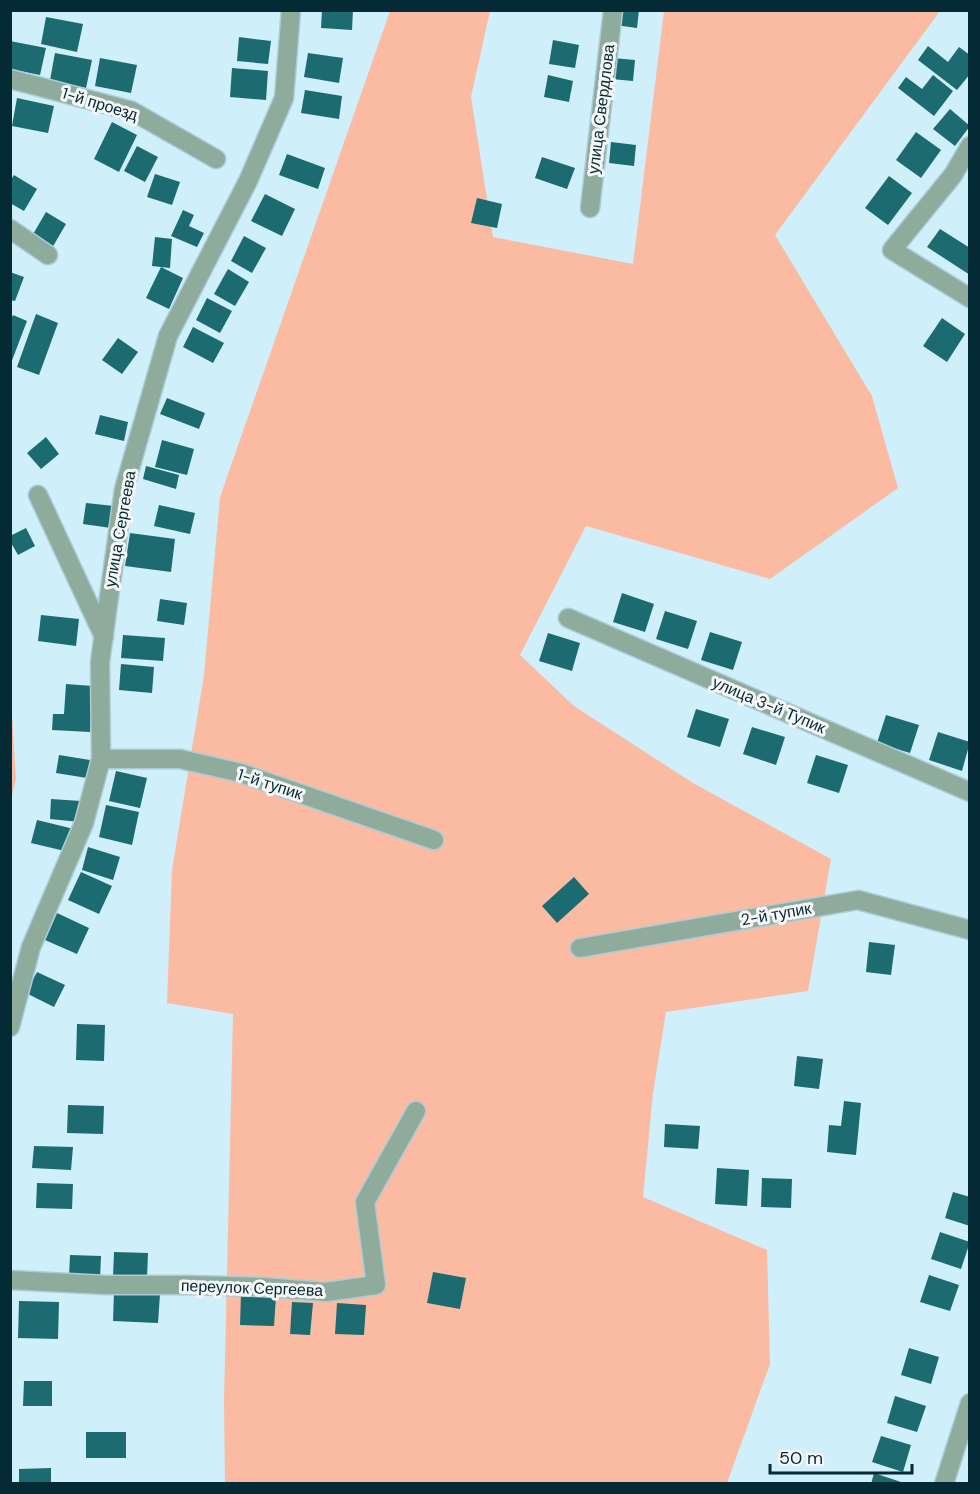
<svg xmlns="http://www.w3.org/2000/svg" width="980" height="1494" viewBox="0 0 980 1494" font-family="'DM Sans',sans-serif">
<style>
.green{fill:#fbbba2}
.building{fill:#1b6b70}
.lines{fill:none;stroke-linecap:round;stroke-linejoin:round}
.minor-casing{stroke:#aaccd7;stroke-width:21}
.minor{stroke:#8fab9c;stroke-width:18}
.labels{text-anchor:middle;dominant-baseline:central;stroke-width:6;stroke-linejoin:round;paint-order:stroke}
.street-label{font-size:16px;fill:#032a35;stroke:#f6f6f6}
</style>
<rect width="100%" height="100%" fill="#cfeffb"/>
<g class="green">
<polygon points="390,11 490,11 471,97 493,237 633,264 664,11 940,11 775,235 872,396 898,488 770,579 586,526 520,655 574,706 693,783 831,859 808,991 666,1012 653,1093 643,1197 767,1250 770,1364 727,1483 225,1483 224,1401 233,1014 167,1003 172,870 204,675 220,497"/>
<polygon points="11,698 16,779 11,799 10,799"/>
</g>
<g class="building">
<polygon points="322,10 353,10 352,30 321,28"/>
<polygon points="616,10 639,10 637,28 615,25"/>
<polygon points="46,17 83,24 77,52 41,44"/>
<polygon points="239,37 271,41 268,64 237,61"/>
<polygon points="553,40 579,45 575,68 549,64"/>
<polygon points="10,41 46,48 40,75 10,69"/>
<polygon points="928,46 948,62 959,47 970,55 970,74 957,90 918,60"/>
<polygon points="55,53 92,60 86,88 50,80"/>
<polygon points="308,53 343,58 339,83 304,77"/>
<polygon points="100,58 137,65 131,93 95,86"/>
<polygon points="613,58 635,60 633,81 611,79"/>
<polygon points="232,68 268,71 266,100 230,97"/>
<polygon points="548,75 573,81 569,102 544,97"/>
<polygon points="933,75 953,91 934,116 898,88 906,77 922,89"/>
<polygon points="305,90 342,96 339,119 301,113"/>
<polygon points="17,98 54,106 48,133 12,126"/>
<polygon points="950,109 970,126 955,146 933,129"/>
<polygon points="112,122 137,135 119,172 94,159"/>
<polygon points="916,132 941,150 921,178 896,160"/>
<polygon points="611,142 636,145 634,166 609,163"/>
<polygon points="137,146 158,157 145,182 124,171"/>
<polygon points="287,154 325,168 318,189 279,175"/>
<polygon points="542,157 575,168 567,189 535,178"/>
<polygon points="155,174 180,182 172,205 147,197"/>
<polygon points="14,175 37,189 24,211 10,203 10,181"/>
<polygon points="889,176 912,193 888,225 865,208"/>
<polygon points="265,194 295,209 282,236 251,221"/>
<polygon points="477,198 502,204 497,228 471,223"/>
<polygon points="183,210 194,215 189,226 204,233 197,247 171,236"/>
<polygon points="46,212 66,224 52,248 32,236"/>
<polygon points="940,229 970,248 970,275 927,247"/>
<polygon points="244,236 266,248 252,273 231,261"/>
<polygon points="155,237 172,239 170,268 161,267 183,278 169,309 146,298 161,267 152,266"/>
<polygon points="228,269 249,282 235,306 214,294"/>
<polygon points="10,272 24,277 15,301 10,300"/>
<polygon points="207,298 232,311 220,333 196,320"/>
<polygon points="36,314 58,323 39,375 17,367"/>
<polygon points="13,315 27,321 11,363 10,322"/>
<polygon points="942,318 965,334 947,362 923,346"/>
<polygon points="193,327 224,343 213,363 183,347"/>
<polygon points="118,338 138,352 122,374 102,360"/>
<polygon points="167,398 205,413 199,429 160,414"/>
<polygon points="100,415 128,422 124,441 95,434"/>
<polygon points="46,437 59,454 41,469 27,453"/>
<polygon points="162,440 194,449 187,475 155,467"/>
<polygon points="146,466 179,475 176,489 143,479"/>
<polygon points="86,503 114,506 111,528 83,524"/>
<polygon points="159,505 195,513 190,534 154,526"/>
<polygon points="26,528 35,546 18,555 10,541 10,536"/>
<polygon points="130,533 175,539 171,572 125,566"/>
<polygon points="622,593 654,604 645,632 613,622"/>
<polygon points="160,599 187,603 184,625 157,621"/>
<polygon points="665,611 697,621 688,649 656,639"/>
<polygon points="41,615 79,619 76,646 38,641"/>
<polygon points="710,632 742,642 733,670 701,660"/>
<polygon points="548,633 580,643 572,671 539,661"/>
<polygon points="123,635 165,638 163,661 121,658"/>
<polygon points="121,664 154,667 152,693 119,690"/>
<polygon points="66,684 93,686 90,732 52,730 53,714 64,714"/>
<polygon points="696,709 729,719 720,747 687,737"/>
<polygon points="886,715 919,725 910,753 877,743"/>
<polygon points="752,727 785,737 776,765 743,754"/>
<polygon points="938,732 970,742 962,771 929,760"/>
<polygon points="59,755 90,760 87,778 56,773"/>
<polygon points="816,755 848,765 839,793 807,783"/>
<polygon points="116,771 147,778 140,808 109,801"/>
<polygon points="51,799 81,801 80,822 50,819"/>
<polygon points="106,805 139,812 132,845 99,837"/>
<polygon points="37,820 74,829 69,852 31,843"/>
<polygon points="88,847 120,857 113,880 82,870"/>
<polygon points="81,872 112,886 99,914 68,900"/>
<polygon points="574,877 589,894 557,923 542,906"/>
<polygon points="57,913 89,928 77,954 45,940"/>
<polygon points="869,942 895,945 891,975 866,972"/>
<polygon points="37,972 65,985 54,1007 26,993"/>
<polygon points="77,1024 105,1025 104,1061 76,1060"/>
<polygon points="797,1056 823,1059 819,1089 794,1086"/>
<polygon points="844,1101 861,1103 856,1155 827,1152 829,1125 841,1126"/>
<polygon points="68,1105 104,1106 103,1134 67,1133"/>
<polygon points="665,1124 700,1126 698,1149 664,1147"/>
<polygon points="34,1146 73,1147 71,1170 32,1168"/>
<polygon points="717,1168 749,1170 747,1206 715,1204"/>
<polygon points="762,1178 792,1179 791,1208 761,1207"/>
<polygon points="37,1183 73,1184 72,1209 36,1208"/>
<polygon points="953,1192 970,1197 970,1226 945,1218"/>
<polygon points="940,1232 970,1242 961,1269 931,1259"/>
<polygon points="114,1252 148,1253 147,1278 113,1277"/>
<polygon points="70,1255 101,1256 100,1279 69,1277"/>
<polygon points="433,1272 466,1278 460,1309 427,1303"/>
<polygon points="929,1275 959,1285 950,1311 920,1302"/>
<polygon points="114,1292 160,1294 158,1323 113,1321"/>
<polygon points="241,1294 276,1296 274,1326 240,1325"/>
<polygon points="19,1301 59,1302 58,1339 18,1338"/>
<polygon points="292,1302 313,1303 310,1335 290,1334"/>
<polygon points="337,1303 366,1305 364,1335 335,1334"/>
<polygon points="909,1348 939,1357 931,1384 901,1375"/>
<polygon points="24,1381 52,1381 52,1406 23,1406"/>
<polygon points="895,1396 926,1406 917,1432 887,1423"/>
<rect x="86" y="1432" width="40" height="26"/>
<polygon points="881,1436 911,1445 903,1472 872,1462"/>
<polygon points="51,1468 51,1484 19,1484 19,1469"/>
<polygon points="874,1473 904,1483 904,1484 871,1484"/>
</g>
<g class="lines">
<defs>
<g id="minor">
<polyline points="10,79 132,111 216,159"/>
<polyline points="970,146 953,175 892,250 970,298"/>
<polyline points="590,208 613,10"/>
<polyline points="10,229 48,255"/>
<polyline points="38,495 104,637"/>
<polyline points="568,618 970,792"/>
<polyline points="101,759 180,759 241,773 434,840"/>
<polyline points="580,948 858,900 970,930"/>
<polyline points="10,1027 31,947 84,823 101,759 100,662 124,489 168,336 248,181 284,98 291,10"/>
<polyline points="10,1280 106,1285 189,1285 263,1287 326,1292 376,1285 365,1202 416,1111"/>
<polyline points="944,1484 970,1403"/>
</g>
</defs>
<use href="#minor" class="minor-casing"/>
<use href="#minor" class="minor"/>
</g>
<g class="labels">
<g class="street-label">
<text transform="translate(100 104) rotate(17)">1-й проезд</text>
<text transform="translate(601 109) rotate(-83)">улица Свердлова</text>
<text transform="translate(120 529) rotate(-80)">улица Сергеева</text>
<text transform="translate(769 705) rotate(23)">улица 3-й Тупик</text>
<text transform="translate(270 784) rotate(18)">1-й тупик</text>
<text transform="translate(776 914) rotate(-10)">2-й тупик</text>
<text transform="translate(252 1288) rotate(2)">переулок Сергеева</text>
</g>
</g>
<rect width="980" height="1494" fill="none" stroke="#032a35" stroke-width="24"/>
<path d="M770 1464v9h142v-9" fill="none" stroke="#032a35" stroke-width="3"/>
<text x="779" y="1464" font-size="18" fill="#032a35" stroke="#f6f6f6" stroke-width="4.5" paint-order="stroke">50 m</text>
</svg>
